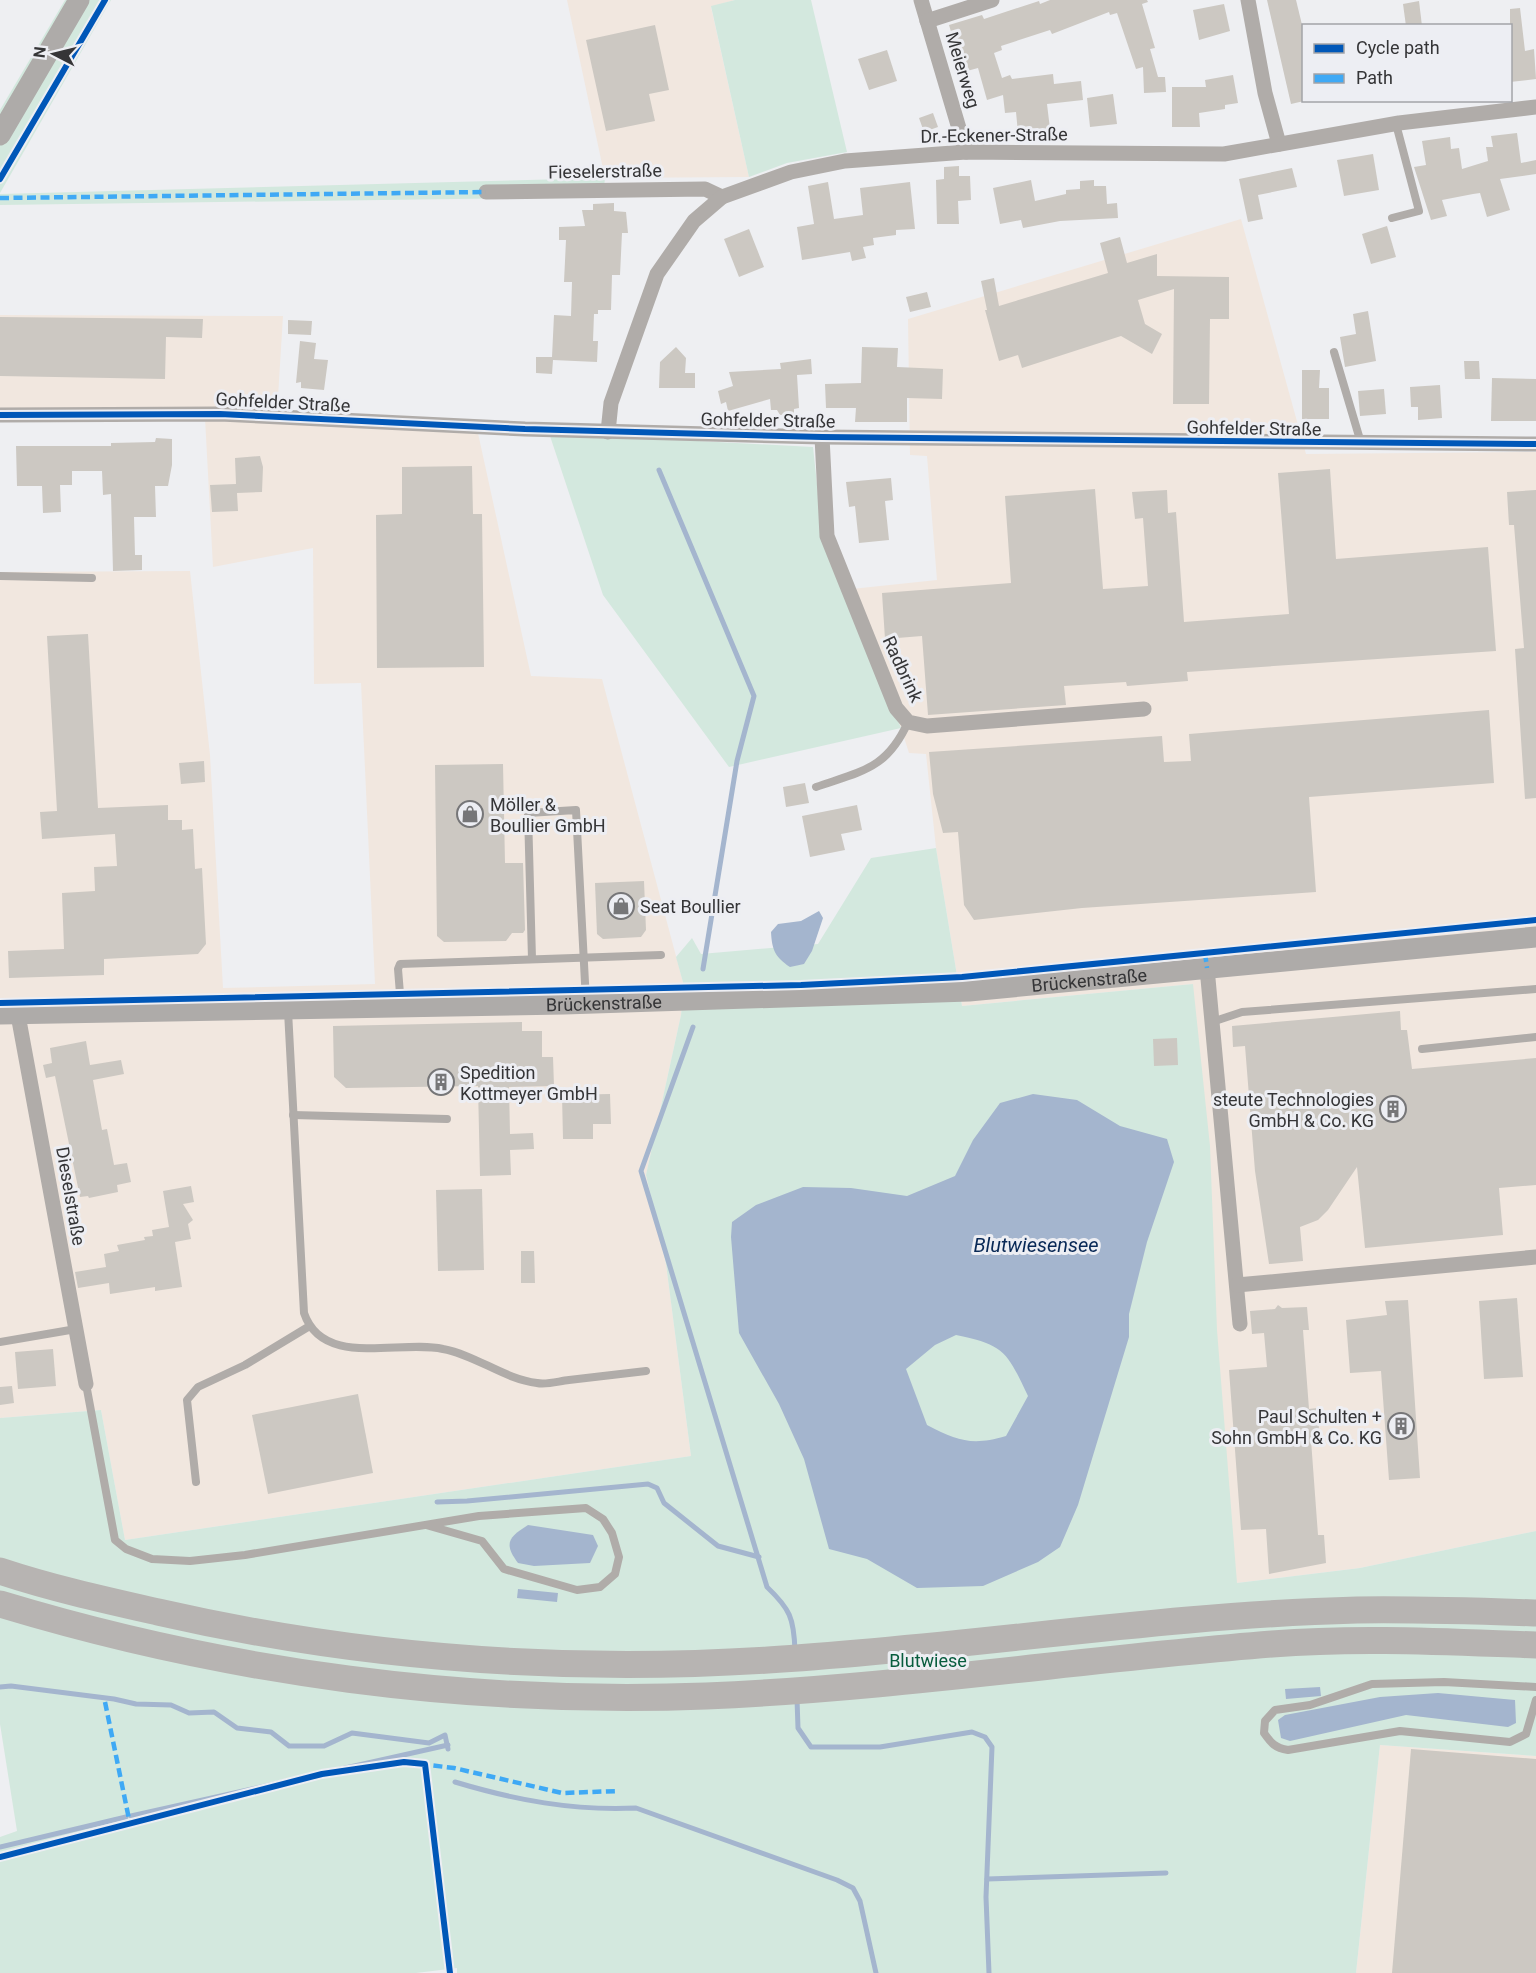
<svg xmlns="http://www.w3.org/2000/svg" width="1536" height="1973" viewBox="0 0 1536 1973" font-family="Roboto,sans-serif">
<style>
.industrial{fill:#f1e7df}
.green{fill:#d3e8de}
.water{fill:#a4b5ce;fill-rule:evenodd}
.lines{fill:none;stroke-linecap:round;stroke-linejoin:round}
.stream{stroke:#a4b5ce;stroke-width:5}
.building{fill:#ccc8c2}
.lane{stroke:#b0aca9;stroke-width:8}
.street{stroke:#b0aca9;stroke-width:15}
.secondary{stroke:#aeaba9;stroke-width:21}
.highway{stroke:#b7b4b2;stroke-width:27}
.quiet{stroke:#3fa9f5;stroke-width:4.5;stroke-dasharray:9 4.5;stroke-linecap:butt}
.cycleway-casing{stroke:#edeef3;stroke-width:10}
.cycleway{stroke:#0057b8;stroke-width:6}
.labels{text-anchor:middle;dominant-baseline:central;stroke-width:6;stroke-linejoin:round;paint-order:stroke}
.street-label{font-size:18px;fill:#353537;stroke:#edeef3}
.poi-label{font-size:18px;fill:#353537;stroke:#edeef3;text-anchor:start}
.park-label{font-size:18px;fill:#075c3d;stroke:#edeef3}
.water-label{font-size:20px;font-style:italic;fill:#092956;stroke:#edeef3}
</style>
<rect width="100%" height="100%" fill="#eeeff2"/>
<g class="industrial">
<polygon points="567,0 735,0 711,7 749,177 605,178"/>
<polygon points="1241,219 1306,454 1536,452 1536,1531 1360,1568 1138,1595 1193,984 962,1006 936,848 926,754 909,753 901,728 842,590 937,580 927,456 910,455 908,319"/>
<polygon points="0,315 283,316 277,413 476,424 531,676 602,679 684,986 681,1015 646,1175 666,1264 691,1456 125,1540 101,1410 0,1418 0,572 190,571 210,755 223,988 375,984 361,683 314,684 313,548 213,567 205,418 0,408"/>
<polygon points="1380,1745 1536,1756 1536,1973 1356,1973"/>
</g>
<g class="green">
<polygon points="65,0 111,0 0,193 0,110"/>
<polygon points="735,0 811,0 847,152 787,163 749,177 711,6"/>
<polygon points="605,178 603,197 0,205 0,194"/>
<polygon points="549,433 813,447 823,540 901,728 729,767 603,595"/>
<polygon points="936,848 962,1006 1193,984 1210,1146 1217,1330 1237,1583 1360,1568 1536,1531 1536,1756 1380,1745 1356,1973 457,1973 457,1968 416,1973 0,1973 0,1837 17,1831 0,1724 0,1418 101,1410 125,1540 691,1456 666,1264 646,1175 681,1015 684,986 676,957 692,938 701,954 818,944 871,858"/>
</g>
<g class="water">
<path d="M819,911L823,918L812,951L804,964L790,967C775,957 772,950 771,932L778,924L801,921Z"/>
<path d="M1033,1094L1077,1100L1120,1126L1167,1139L1174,1162L1147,1242L1129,1314V1337L1078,1505L1060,1547L1038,1562L983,1586L917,1588L867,1559L829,1549L804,1459L779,1404L739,1333L731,1237L732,1222L756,1205L803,1187L851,1188L907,1196L955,1176L973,1140L1000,1103ZM956,1335C1005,1345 1007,1352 1028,1396L1006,1436C972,1446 958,1441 927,1425L906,1369L935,1345Z"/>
<path d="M528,1525L593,1535L598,1546L590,1563L534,1566L518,1563C503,1543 509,1537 528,1525Z"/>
<polygon points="518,1589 558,1593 557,1602 517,1598"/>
<polygon points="1320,1687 1321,1696 1286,1699 1285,1689"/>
<polygon points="1438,1693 1515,1700 1516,1723 1508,1727 1406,1715 1290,1741 1281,1738 1278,1720 1285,1715 1380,1697"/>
</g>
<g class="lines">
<g class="stream">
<polyline points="659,470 754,696 737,761 703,969"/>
<path d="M693,1027L641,1171L767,1587C790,1609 794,1618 795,1651"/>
<polyline points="437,1502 467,1501 648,1484 657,1488 664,1503 718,1546 759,1557"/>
<polyline points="0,1687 11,1686 114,1699 136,1704 171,1705 189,1713 214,1712 237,1728 271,1732 289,1746 324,1746 352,1733 429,1743 445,1735 448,1749"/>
<polyline points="797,1699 798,1728 811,1747 880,1747 972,1732 985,1737 992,1747 986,1897 989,1973"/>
<path d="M455,1782C515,1800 573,1811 636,1808L837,1880L853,1888L860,1901L876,1973"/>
<polyline points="131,1816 448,1745"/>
<polyline points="0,1847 126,1817"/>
<polyline points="987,1879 1166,1873"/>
</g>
</g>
<g class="building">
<polygon points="1050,0 1147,0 1148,2 1142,4 1155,48 1150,49 1158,77 1165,77 1166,92 1144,93 1143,67 1136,69 1117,13 1110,15 1109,12 1052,34 1050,30 1001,46 1002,50 994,53 1002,78 1010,75 1012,79 1053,74 1054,84 1081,81 1083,100 1047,104 1050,129 1018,133 1016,112 1005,113 1003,95 987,100 978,68 967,71 964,64 961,65 949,25 982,15 984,19 1039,1 1040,4"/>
<polygon points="1267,0 1296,0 1304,33 1304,101 1291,104"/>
<polygon points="1419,1 1422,26 1406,26 1403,4"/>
<polygon points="1224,4 1230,31 1199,40 1193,10"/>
<polygon points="1520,8 1525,51 1534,49 1536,79 1510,82 1510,9"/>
<polygon points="655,25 669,90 649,94 655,121 606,131 586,40"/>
<polygon points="887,50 897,81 869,90 858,59"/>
<polygon points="1233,75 1238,103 1225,105 1225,109 1199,113 1200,127 1172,127 1172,87 1206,87 1205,80"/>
<polygon points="1113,94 1117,124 1090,127 1087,98"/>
<polygon points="933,113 938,127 924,132 919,118"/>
<polygon points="1517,133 1521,163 1536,160 1536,174 1500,179 1510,210 1487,217 1480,193 1473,194 1442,200 1447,216 1431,220 1414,167 1426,165 1422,141 1450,137 1451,149 1459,148 1462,169 1488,161 1486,147 1493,147 1491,136"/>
<polygon points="1373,154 1379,190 1344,196 1337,160"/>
<polygon points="959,166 959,176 970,176 971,200 958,201 959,224 937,224 936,180 944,179 944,167"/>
<polygon points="1292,168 1297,187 1258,195 1263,219 1248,222 1239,179"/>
<polygon points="1031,180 1035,201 1066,194 1066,190 1080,189 1080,181 1094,180 1094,186 1106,186 1107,204 1117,203 1118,218 1060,221 1023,228 1021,220 1000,224 993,188"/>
<polygon points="828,182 834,219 863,215 860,188 910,182 915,229 896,230 896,235 873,238 874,245 863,247 866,258 852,261 850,252 802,260 797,227 814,224 808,186"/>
<polygon points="614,203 614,211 626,212 628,233 622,233 620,275 612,275 611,310 598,310 598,314 594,314 593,341 598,341 597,362 553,360 552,374 536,373 536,357 552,357 554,315 571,316 572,282 564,282 566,240 559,240 559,227 585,226 582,210 593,210 593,204"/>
<polygon points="1387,226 1396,257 1371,264 1362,234"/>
<polygon points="749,229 764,267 739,277 724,239"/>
<polygon points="1120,237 1127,263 1157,254 1157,276 1229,277 1229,319 1210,319 1209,404 1173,404 1174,289 1138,300 1145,324 1162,334 1152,354 1121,336 1022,368 1018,355 999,361 985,310 987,310 981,281 994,278 999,306 1108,273 1100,243"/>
<polygon points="927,292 931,307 910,312 906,297"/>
<polygon points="1368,311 1376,361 1345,367 1340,337 1356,334 1353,314"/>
<polygon points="0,317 203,319 202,338 166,337 165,379 0,376"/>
<polygon points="288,320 312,321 311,335 288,334"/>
<polygon points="300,341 316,343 314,359 328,360 324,390 301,388 301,382 296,383"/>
<polygon points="676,347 686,358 685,373 695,373 695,388 659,388 660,362"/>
<polygon points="862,347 898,348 897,367 943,369 942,399 907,398 907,422 855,422 856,408 826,408 825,384 861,383"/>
<polygon points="811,359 812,374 797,375 799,408 794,409 794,414 780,415 777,410 771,410 770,399 728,411 726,402 721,404 718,391 733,386 729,372 781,369 780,363"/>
<polygon points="1464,361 1479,361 1480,379 1465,379"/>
<polygon points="1302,370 1320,370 1319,388 1329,388 1329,419 1302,419"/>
<polygon points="1492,378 1536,379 1536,421 1491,421"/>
<polygon points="1440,385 1442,418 1418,420 1418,407 1411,407 1410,387"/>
<polygon points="1384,389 1386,414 1360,416 1358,391"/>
<polygon points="156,438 172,439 172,465 168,486 155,486 156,517 134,517 135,555 142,555 142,570 113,571 111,494 103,495 102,471 72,471 72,485 60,485 61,512 43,513 42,486 17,486 16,446 111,446 111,443 155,442"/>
<polygon points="260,456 263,467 262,492 237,493 238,511 212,512 210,485 236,484 235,458"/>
<polygon points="472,466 473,514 482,514 484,667 377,668 376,515 402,514 402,467"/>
<polygon points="1330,469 1336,559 1488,547 1496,651 1187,672 1188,681 1127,686 1126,682 1064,686 1066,705 928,715 922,636 885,639 882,593 1011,583 1005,496 1095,489 1103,589 1148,586 1143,518 1135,519 1132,492 1167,490 1168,513 1176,512 1184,622 1289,614 1278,473"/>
<polygon points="891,478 893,500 885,501 889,540 859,543 855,506 849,507 846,482"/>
<polygon points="1536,490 1536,798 1525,799 1515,649 1524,648 1514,525 1509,525 1507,492"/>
<polygon points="88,634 98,808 168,805 168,820 182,820 182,830 193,829 195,869 202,868 206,944 198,954 104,959 104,975 9,978 8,951 64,949 62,893 95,891 94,867 117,866 115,834 42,839 40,812 57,811 47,636"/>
<polygon points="1489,710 1494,783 1309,797 1316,892 1082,908 974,920 964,905 958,832 943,833 933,794 929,752 1162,736 1164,762 1191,761 1189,734"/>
<polygon points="204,761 205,782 181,784 179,763"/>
<polygon points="503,764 505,863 523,863 525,930 523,933 512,933 506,941 444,942 437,936 435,765"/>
<polygon points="805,783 809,803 786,807 783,787"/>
<polygon points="857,805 862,830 841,834 845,850 810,857 802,816"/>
<polygon points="644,881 646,930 641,937 603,939 597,934 595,883"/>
<polygon points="1400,1011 1401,1030 1407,1030 1412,1069 1536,1058 1536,1185 1499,1188 1503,1235 1365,1248 1357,1167 1328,1210 1318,1220 1300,1227 1303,1261 1269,1264 1255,1171 1245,1046 1233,1047 1232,1026"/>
<polygon points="522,1022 522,1031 542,1031 542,1057 553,1057 554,1086 509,1087 510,1134 533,1133 534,1149 510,1150 511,1175 480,1176 478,1086 346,1088 334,1077 333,1026"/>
<polygon points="1177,1038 1178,1065 1154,1066 1153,1039"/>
<polygon points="86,1041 90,1065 121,1060 124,1074 93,1080 102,1130 107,1129 114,1165 127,1163 131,1182 117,1185 118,1192 89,1198 88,1196 80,1197 55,1076 46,1078 43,1065 52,1063 50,1048"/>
<polygon points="610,1094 611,1124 593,1124 593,1139 563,1139 562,1095"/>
<polygon points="191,1186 194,1202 183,1204 193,1220 188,1224 191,1239 175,1242 182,1287 155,1291 155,1287 110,1294 109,1283 78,1288 75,1272 106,1267 104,1254 119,1251 117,1245 145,1240 144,1237 153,1236 152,1230 169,1227 163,1191"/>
<polygon points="482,1189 484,1270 438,1271 436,1190"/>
<polygon points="521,1251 534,1251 535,1283 521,1283"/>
<polygon points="1517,1298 1523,1377 1484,1379 1479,1301"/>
<polygon points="1408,1300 1420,1478 1389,1480 1381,1371 1350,1373 1346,1320 1387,1315 1385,1301"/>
<polygon points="1278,1305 1282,1308 1307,1307 1309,1330 1303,1330 1309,1409 1317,1408 1320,1439 1311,1440 1318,1535 1324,1535 1326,1563 1269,1574 1266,1529 1241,1530 1229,1370 1267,1367 1264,1333 1252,1334 1250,1311 1275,1309"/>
<polygon points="53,1349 56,1386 18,1389 15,1352"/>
<polygon points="12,1386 14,1403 0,1405 0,1387"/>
<polygon points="358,1394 373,1473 268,1494 252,1415"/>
<polygon points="1411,1749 1536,1759 1536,1973 1392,1973"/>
</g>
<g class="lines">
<g class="lane">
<polyline points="1392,218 1419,211 1396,124"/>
<polyline points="1334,352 1361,443"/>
<polyline points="0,576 92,578"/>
<path d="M816,787C862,771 887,769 908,722"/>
<polyline points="532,959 528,813 576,810 586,1002"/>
<polyline points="401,1006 398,969 400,964 661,955"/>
<path d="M288,1011L304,1313C323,1369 400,1339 443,1349C476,1355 504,1379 537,1383C547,1385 559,1381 569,1380C595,1377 620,1374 646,1371"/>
<polyline points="1212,1022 1242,1012 1536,989"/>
<polyline points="1422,1049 1536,1037"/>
<polyline points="293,1115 447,1119"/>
<polyline points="0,1342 76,1329"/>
<polyline points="86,1384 115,1540 126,1549 152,1559 190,1561 245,1555 479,1516 586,1508 603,1519 612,1533 619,1557 615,1574 600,1587 577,1590 504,1569 482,1541 426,1525"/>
<polyline points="196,1482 187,1400 198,1387 245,1365 308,1327"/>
<path d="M1536,1687L1444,1682L1372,1684L1310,1705L1275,1710L1265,1721L1264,1733C1271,1743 1275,1748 1288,1750L1400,1731L1510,1742L1526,1734L1536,1700"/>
</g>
<g class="street">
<polyline points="921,0 966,152"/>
<polyline points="1248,0 1265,93 1279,144"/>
<polyline points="927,21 992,0"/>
<polyline points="486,192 705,189 722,197"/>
<polyline points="0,415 220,414 525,429 822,437 1536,444"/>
<polyline points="608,432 611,403 657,274 694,221 722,197 791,172 845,161 966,152 1224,154 1399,123 1536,107"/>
<polyline points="822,437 827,536 896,708 908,722 927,726 1144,709"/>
<polyline points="1207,968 1240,1324"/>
<polyline points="18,1015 86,1384"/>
<polyline points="1237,1285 1536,1257"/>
</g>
<g class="secondary">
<polyline points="0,135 79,0"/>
<path id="s1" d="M0,1014L564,1004L969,991L1536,937"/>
</g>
<g class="highway">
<path d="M0,1571C51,1588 105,1600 158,1612C359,1658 563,1673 768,1660C965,1648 1160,1615 1357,1610C1417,1609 1476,1611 1536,1613"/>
<path d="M0,1604C228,1673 468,1705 706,1696C896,1688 1083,1659 1272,1644C1360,1637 1448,1642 1536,1645"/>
</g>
<g class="quiet">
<polyline points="0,198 486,192"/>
<polyline points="1205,953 1207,968"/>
<polyline points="105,1702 130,1824"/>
<polyline points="420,1764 454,1768 562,1793 619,1791"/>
</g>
<defs>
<g id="cycleway">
<polyline points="0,179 105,0"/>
<polyline points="0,415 220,414 525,429 822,437 1536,444"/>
<polyline points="0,1003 801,985 962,977 1536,920"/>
<polyline points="0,1857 322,1774 404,1762 425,1764 450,1973"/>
</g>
</defs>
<use href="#cycleway" class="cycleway-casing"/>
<use href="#cycleway" class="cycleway"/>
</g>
<defs>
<symbol id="shop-ring" viewBox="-11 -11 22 22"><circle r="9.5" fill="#edeef3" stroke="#767678" stroke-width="1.5"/><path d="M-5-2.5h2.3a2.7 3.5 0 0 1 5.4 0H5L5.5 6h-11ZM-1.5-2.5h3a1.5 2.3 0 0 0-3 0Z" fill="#767678"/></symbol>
<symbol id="building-ring" viewBox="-11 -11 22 22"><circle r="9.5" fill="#edeef3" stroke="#767678" stroke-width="1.5"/><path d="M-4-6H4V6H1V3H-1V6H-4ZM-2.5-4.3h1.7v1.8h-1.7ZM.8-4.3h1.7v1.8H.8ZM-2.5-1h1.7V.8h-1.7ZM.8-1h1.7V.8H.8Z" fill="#767678"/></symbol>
</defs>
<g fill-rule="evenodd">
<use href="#shop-ring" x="455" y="799" width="30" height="30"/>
<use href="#shop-ring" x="606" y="891" width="30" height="30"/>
<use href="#building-ring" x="426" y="1067" width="30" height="30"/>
<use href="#building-ring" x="1378" y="1094" width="30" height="30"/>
<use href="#building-ring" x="1386" y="1411" width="30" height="30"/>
</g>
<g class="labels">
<g class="street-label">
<text transform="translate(963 70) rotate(73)">Meierweg</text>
<text transform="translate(994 135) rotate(-1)">Dr.-Eckener-Straße</text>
<text transform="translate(605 171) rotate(-1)">Fieselerstraße</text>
<text transform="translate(283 402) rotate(3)">Gohfelder Straße</text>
<text transform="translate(768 420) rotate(1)">Gohfelder Straße</text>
<text transform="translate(1254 428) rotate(1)">Gohfelder Straße</text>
<text transform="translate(903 669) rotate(65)">Radbrink</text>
<text stroke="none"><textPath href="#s1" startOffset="1090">Brückenstraße</textPath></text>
<text stroke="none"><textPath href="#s1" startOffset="604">Brückenstraße</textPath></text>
<text transform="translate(71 1196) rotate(80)">Dieselstraße</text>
</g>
<g class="poi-label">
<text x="490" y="804">Möller &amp;<tspan x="490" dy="21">Boullier GmbH</tspan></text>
<text x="640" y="906">Seat Boullier</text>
<text x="460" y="1072">Spedition<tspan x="460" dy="21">Kottmeyer GmbH</tspan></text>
<text x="1374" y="1099" text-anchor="end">steute Technologies<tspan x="1374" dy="21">GmbH &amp; Co. KG</tspan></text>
<text x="1382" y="1416" text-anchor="end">Paul Schulten +<tspan x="1382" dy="21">Sohn GmbH &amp; Co. KG</tspan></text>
</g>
<g class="park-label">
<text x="928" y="1660">Blutwiese</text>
</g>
<g class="water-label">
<text x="1036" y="1245">Blutwiesensee</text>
</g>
</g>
<rect x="1302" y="24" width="210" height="78" fill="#edeef3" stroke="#a3a4a8" stroke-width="1.5"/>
<rect x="1314" y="44" width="30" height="9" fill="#0057b8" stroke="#a3a4a8" stroke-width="1.5"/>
<text x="1356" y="54" font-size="18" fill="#353537">Cycle path</text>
<rect x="1314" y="74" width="30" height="9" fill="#3fa9f5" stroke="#a3a4a8" stroke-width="1.5"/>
<text x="1356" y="84" font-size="18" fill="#353537">Path</text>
<g transform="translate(54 54) rotate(277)" stroke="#edeef3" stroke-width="4.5" paint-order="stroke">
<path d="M0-4.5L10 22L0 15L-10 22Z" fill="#353537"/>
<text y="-9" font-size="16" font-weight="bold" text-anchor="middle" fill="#353537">N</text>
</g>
</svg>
